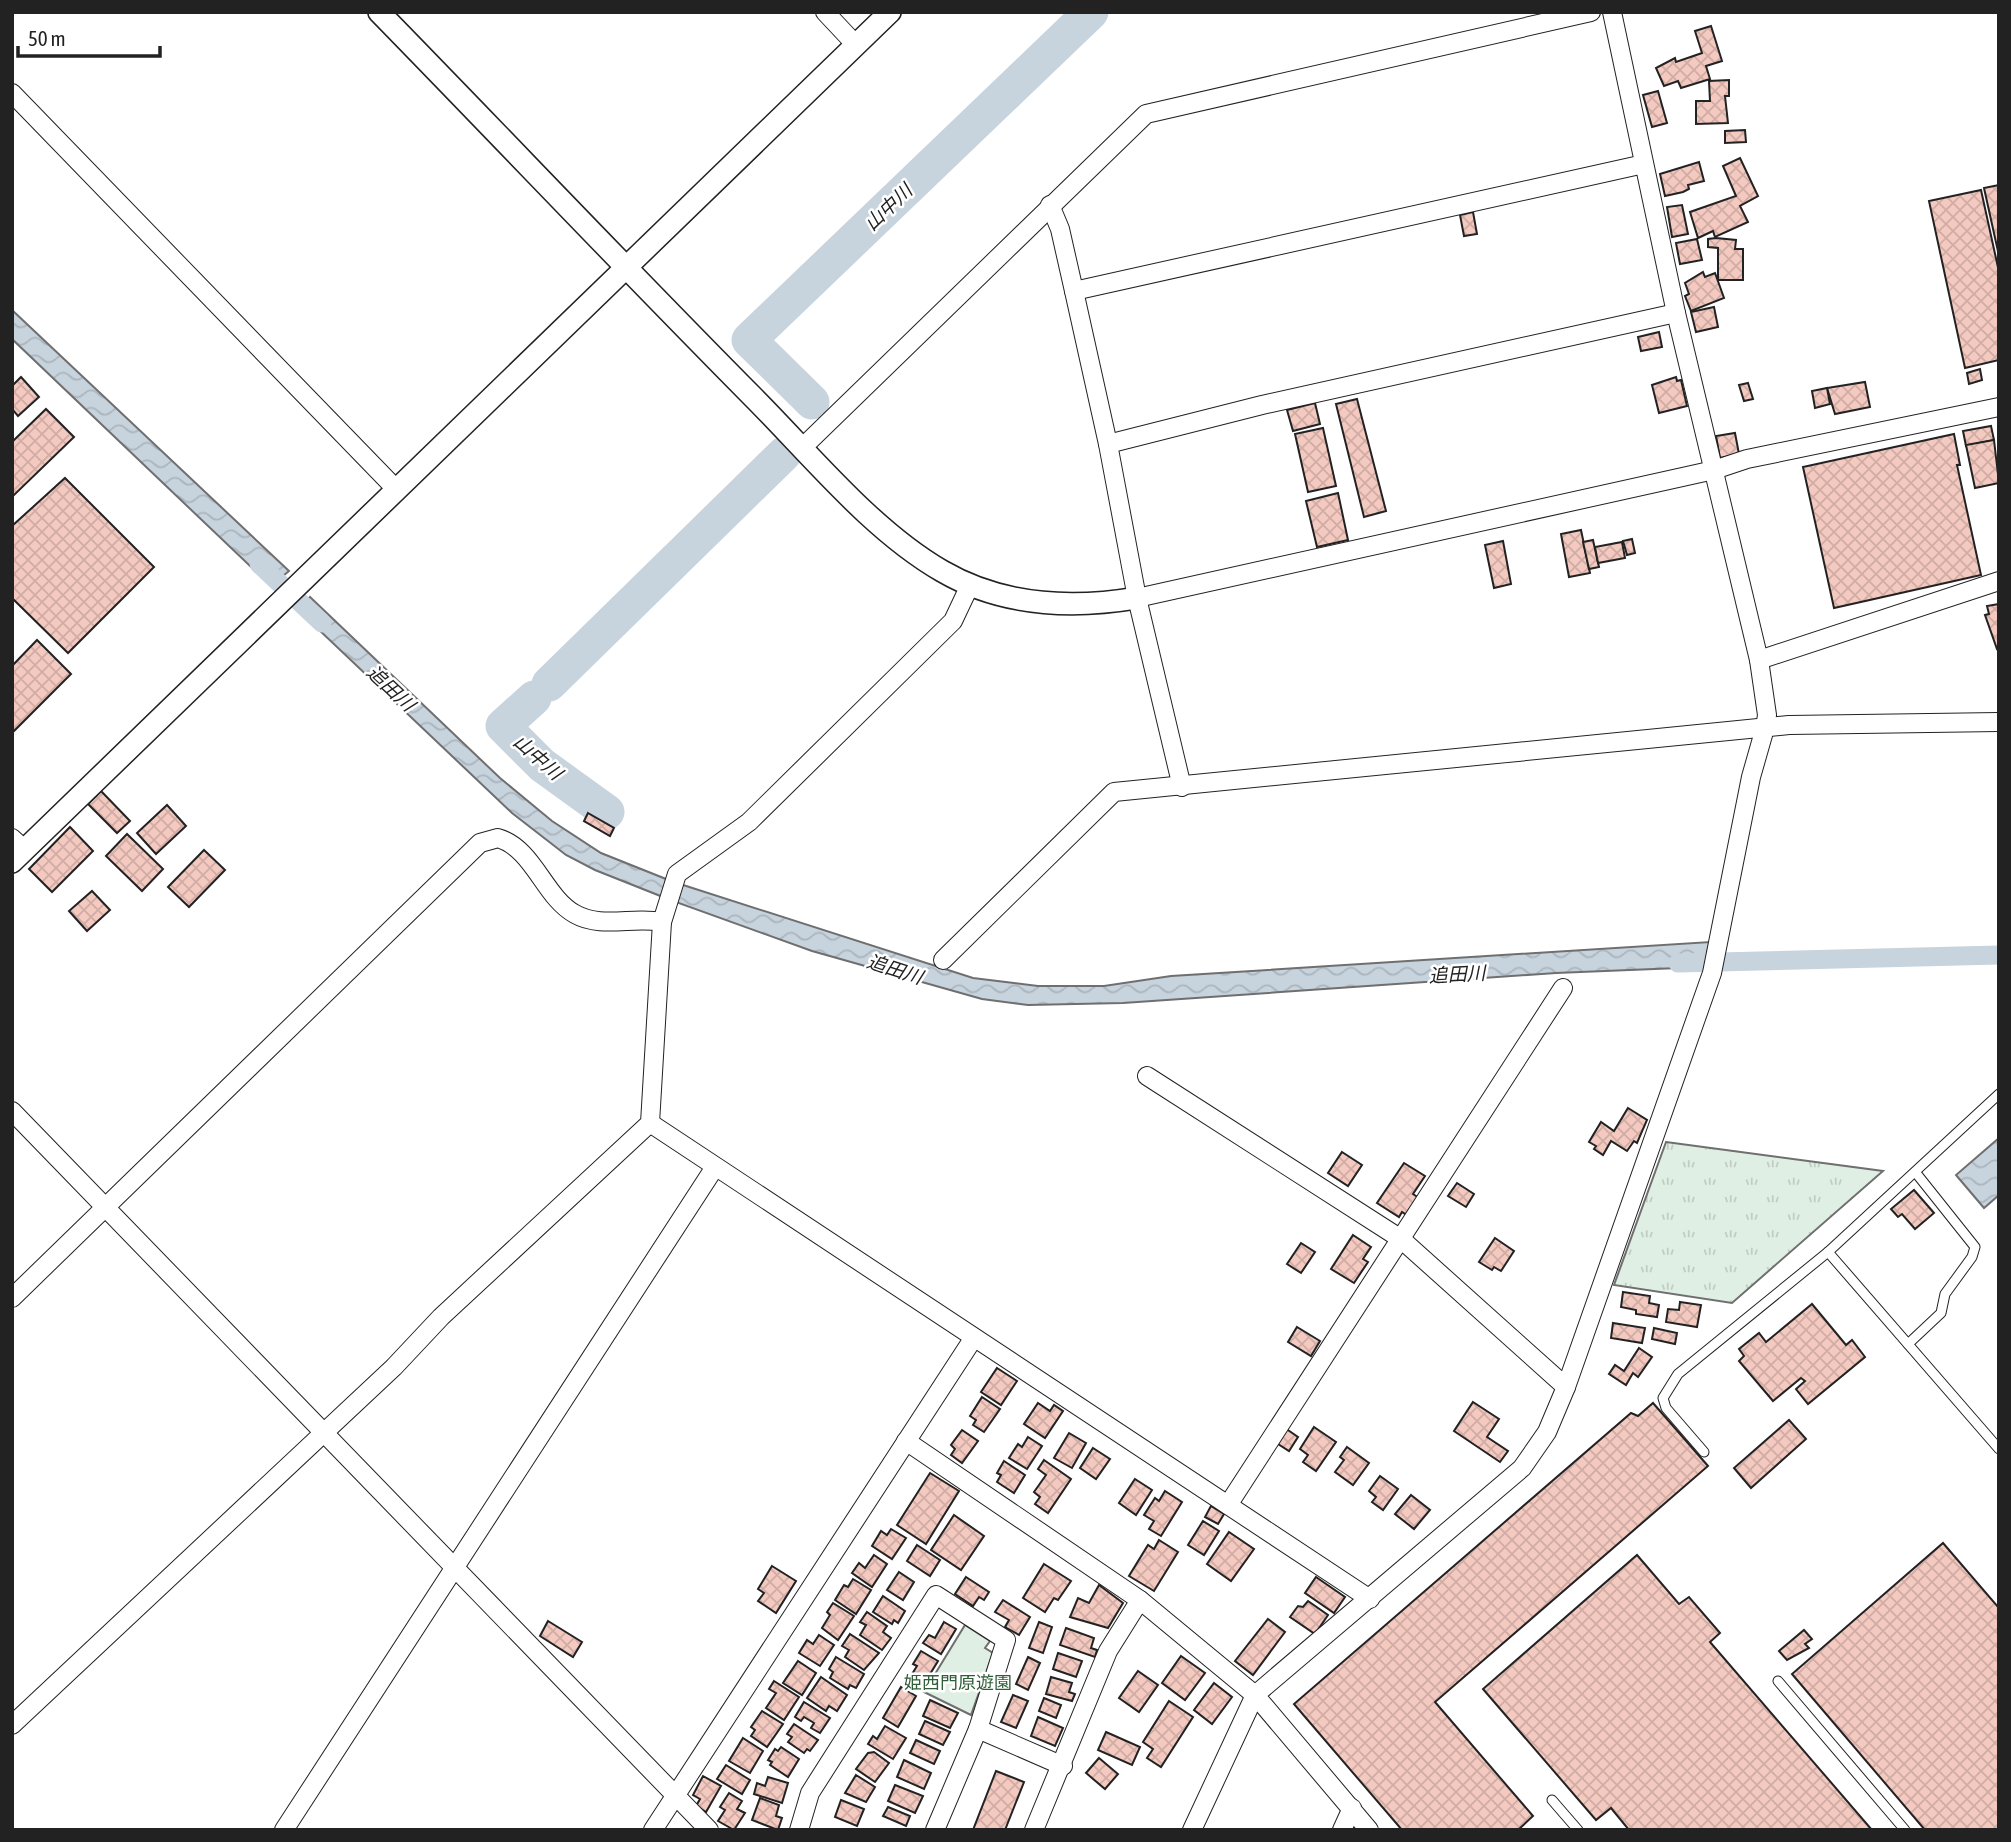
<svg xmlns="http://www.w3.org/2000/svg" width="2011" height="1842" viewBox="0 0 2011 1842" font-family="'Asap Condensed','Noto Sans JP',sans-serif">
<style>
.grass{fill:url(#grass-tufts);stroke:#6f6f6f;stroke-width:2}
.park{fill:#e0efe3;stroke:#6f6f6f;stroke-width:2}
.water{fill:url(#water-waves);stroke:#6f6f6f;stroke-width:2}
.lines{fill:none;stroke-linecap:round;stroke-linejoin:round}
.canal{stroke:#c7d3dd;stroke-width:19}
.river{stroke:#c7d3dd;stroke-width:35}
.building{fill:url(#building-cross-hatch);stroke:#222;stroke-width:2}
.service-casing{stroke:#222;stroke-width:11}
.minor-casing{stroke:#222;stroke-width:20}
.tertiary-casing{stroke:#222;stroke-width:24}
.service{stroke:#fff;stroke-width:9}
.minor{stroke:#fff;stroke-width:18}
.tertiary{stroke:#fff;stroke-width:21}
.labels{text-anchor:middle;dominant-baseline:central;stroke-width:5;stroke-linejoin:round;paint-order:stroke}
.park-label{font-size:18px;fill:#2f5e38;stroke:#fff}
.water-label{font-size:19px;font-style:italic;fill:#222;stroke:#fff}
</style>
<defs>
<pattern id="grass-tufts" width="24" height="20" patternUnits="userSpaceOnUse" patternTransform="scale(1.75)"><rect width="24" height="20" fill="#e0efe3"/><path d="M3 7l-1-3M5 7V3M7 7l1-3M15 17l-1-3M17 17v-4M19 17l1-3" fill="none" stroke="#c0cdc2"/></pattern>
<pattern id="water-waves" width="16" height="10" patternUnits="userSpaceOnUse" patternTransform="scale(1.75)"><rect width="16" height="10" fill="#c7d3dd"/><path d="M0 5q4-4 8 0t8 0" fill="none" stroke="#abb5bd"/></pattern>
<pattern id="building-cross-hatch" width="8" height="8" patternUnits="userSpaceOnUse" patternTransform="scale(1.75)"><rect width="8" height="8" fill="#f3c9c0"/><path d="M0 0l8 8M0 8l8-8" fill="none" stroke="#d0aca5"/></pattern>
</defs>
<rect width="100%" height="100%" fill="#fff"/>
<polygon class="grass" points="1666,1142 1883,1171 1732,1303 1614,1285"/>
<polygon class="park" points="965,1625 990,1641 985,1648 993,1653 971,1715 924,1692"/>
<g class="water">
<polygon points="12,310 289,571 271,586 12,339"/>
<polygon points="310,597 500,778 552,821 601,853 666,879 663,897 595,870 566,855 512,813 298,610"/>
<polygon points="680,884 973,978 1038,986 1104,986 1171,976 1710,942 1703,967 1556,973 1123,1003 1028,1005 982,999 812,951 673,901"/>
<polygon points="1999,1138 1999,1195 1984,1208 1956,1175"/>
</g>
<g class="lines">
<g class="canal">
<polyline points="259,564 322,623"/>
<polyline points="1678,963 1999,955"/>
</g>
<g class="river">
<polyline points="812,402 749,340 1091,12"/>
<polyline points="549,684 784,454"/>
<polyline points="534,698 503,726 542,765 607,812"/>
</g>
</g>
<g class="building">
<polygon points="1711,26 1722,61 1706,66 1710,79 1681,88 1678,81 1664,86 1656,68 1675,58 1676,62 1702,53 1695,31"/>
<polygon points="1729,80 1729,96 1725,96 1728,123 1696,124 1696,101 1710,101 1709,81"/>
<polygon points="1658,91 1667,123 1652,127 1643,95"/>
<polygon points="1745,130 1746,142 1725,143 1725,131"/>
<polygon points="1740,158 1758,196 1740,206 1748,222 1715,237 1713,231 1698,238 1690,212 1736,196 1723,166"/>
<polygon points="1699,162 1704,181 1688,185 1689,189 1683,192 1665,196 1660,174"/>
<polygon points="1999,185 1999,256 1984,188"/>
<polygon points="1981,190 1999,272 1999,360 1965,368 1929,201"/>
<polygon points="1682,205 1688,234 1672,237 1667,207"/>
<polygon points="1473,212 1477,234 1464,236 1460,215"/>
<polygon points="1716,238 1736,240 1735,249 1743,249 1743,280 1718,280 1718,248 1708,247 1708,239"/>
<polygon points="1697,239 1702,260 1680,264 1676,243"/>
<polygon points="1703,272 1705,277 1715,273 1724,298 1691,311 1685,296 1689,294 1685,283"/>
<polygon points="1714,307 1718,327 1696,332 1691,312"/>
<polygon points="1659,332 1662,347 1641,351 1638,337"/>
<polygon points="1980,369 1982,380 1969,384 1967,373"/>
<polygon points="21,377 39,397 18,416 12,409 12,386"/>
<polygon points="1676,377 1677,381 1681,380 1687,406 1659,413 1652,385"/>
<polygon points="1865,382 1870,407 1835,414 1827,388"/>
<polygon points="1748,383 1753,399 1744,401 1739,385"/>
<polygon points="1827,388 1830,404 1815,408 1812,391"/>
<polygon points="1357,399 1386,511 1364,517 1336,404"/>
<polygon points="1315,403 1320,424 1293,431 1287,410"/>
<polygon points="46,409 74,437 12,497 12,442"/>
<polygon points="1991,426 1994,440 1966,446 1963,431"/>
<polygon points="1323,428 1336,486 1308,492 1295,434"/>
<polygon points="1735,433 1739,454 1720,458 1716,436"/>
<polygon points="1954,434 1960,465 1957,465 1981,575 1834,608 1803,467"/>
<polygon points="1994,440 1999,483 1975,488 1966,445"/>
<polygon points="65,478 154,567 68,653 12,598 12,526"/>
<polygon points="1338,493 1348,540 1317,547 1306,501"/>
<polygon points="1581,530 1590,573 1569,577 1561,534"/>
<polygon points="1632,539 1635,553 1627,555 1623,541"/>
<polygon points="1593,540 1599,567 1589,569 1583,542"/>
<polygon points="1503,541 1511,584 1494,588 1485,545"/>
<polygon points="1622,542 1625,558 1598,563 1595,547"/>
<polygon points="1999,604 1999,648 1997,649 1985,615 1989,614 1987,606"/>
<polygon points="37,640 71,674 12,733 12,666"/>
<polygon points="101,791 130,821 117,833 88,804"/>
<polygon points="167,805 186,826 156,854 137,833"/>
<polygon points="588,813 614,828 610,836 584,821"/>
<polygon points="70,827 93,851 52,892 29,869"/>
<polygon points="127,834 163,869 142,891 106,856"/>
<polygon points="204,850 225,870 189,907 168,887"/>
<polygon points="92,891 110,910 87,931 69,911"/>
<polygon points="1628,1108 1647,1120 1637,1143 1634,1141 1627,1151 1611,1141 1603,1155 1594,1149 1596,1146 1589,1142 1601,1122 1614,1131"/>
<polygon points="1342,1152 1362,1165 1348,1186 1328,1173"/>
<polygon points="1404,1163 1425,1176 1413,1194 1419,1198 1408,1216 1402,1212 1399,1217 1377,1203"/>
<polygon points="1457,1183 1474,1194 1466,1207 1448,1196"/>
<polygon points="1914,1190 1934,1213 1915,1229 1902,1214 1898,1217 1891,1209"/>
<polygon points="1353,1235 1371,1247 1363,1259 1368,1262 1354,1283 1331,1269"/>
<polygon points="1495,1238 1514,1251 1501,1271 1494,1267 1492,1270 1479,1262"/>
<polygon points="1301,1243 1315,1252 1301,1273 1287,1264"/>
<polygon points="1623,1292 1650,1296 1649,1303 1659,1305 1657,1317 1636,1314 1636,1310 1621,1307"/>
<polygon points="1680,1302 1701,1305 1697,1327 1666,1322 1668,1309 1679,1310"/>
<polygon points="1812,1304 1846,1345 1852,1340 1865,1357 1808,1404 1796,1389 1805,1381 1801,1378 1773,1401 1739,1361 1744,1356 1739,1349 1759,1333 1766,1342"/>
<polygon points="1613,1323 1645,1328 1642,1343 1611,1338"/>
<polygon points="1297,1327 1320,1341 1311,1356 1288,1342"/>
<polygon points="1654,1328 1677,1333 1675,1344 1652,1339"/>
<polygon points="1639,1348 1652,1357 1638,1377 1633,1373 1626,1385 1609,1374 1615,1365 1624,1371"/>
<polygon points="997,1368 1017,1381 1001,1405 981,1392"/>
<polygon points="982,1397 1000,1409 984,1432 973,1425 976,1420 970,1416"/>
<polygon points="1473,1402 1499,1419 1487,1437 1508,1451 1500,1462 1454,1431"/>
<polygon points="1038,1403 1050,1411 1054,1405 1063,1411 1045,1438 1024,1424"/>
<polygon points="1653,1403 1708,1466 1435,1702 1533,1816 1518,1830 1402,1830 1294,1704 1631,1413 1638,1416"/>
<polygon points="1789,1420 1806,1439 1751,1488 1734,1468"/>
<polygon points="1314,1427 1336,1442 1316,1471 1303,1462 1308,1455 1300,1449"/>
<polygon points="1285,1428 1298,1437 1289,1451 1275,1442"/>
<polygon points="962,1430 978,1441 962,1463 951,1455 955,1449 951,1445"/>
<polygon points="1069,1433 1086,1443 1072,1468 1054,1458"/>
<polygon points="1028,1437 1042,1446 1027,1469 1009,1458 1018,1444 1022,1447"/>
<polygon points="1347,1447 1369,1463 1353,1485 1335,1472 1344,1460 1340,1457"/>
<polygon points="1093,1448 1110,1459 1096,1479 1080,1468"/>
<polygon points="1044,1460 1071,1479 1048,1513 1035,1504 1040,1497 1034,1492 1046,1475 1038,1469"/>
<polygon points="1004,1461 1025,1475 1014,1493 997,1482 1001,1475 997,1473"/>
<polygon points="930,1473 959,1491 926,1544 897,1525"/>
<polygon points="1380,1476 1398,1489 1383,1510 1372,1502 1376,1497 1369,1491"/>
<polygon points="1135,1479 1152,1490 1136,1515 1119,1503"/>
<polygon points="1165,1491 1182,1502 1161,1536 1149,1529 1154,1521 1144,1515 1155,1498 1159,1501"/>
<polygon points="1411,1495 1430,1510 1414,1529 1395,1514"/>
<polygon points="1211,1506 1224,1514 1218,1524 1205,1517"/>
<polygon points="954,1515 984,1536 961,1570 931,1550"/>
<polygon points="1203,1521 1219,1531 1204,1555 1188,1545"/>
<polygon points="891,1529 906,1538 892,1559 872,1546 881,1531 887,1535"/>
<polygon points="1229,1532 1254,1549 1231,1581 1207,1564"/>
<polygon points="1159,1540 1178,1552 1154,1591 1129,1576 1148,1545 1154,1549"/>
<polygon points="1943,1543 1999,1608 1999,1830 1925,1830 1792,1674"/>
<polygon points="917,1545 940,1560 930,1576 907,1561"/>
<polygon points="874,1555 887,1564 872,1587 852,1573 859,1563 865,1568"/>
<polygon points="1637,1555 1679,1604 1689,1597 1720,1633 1710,1642 1872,1830 1629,1830 1611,1808 1596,1820 1483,1689"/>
<polygon points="1044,1564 1071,1581 1058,1600 1054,1598 1045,1612 1023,1598"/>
<polygon points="772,1566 796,1581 776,1613 758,1601 764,1593 758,1589"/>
<polygon points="899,1572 914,1582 903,1600 887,1590"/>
<polygon points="966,1577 989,1592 984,1600 979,1597 973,1606 955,1594"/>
<polygon points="1316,1577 1345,1597 1334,1613 1305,1593"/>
<polygon points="853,1579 871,1590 856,1614 835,1600 844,1585 848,1587"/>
<polygon points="1099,1585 1123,1603 1108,1628 1070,1617 1078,1598 1089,1603"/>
<polygon points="883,1596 905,1611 898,1623 894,1620 892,1624 873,1612"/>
<polygon points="1003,1600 1030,1617 1019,1635 1005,1627 1009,1620 995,1612"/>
<polygon points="1308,1601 1328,1615 1315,1634 1290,1617 1298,1606 1303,1607"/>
<polygon points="833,1603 854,1616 838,1640 822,1628 830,1615 827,1612"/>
<polygon points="867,1612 887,1626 883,1632 891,1638 882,1650 860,1635 866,1625 860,1622"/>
<polygon points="1268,1619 1285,1632 1253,1675 1235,1661"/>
<polygon points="548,1621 582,1642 573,1657 540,1636"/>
<polygon points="944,1622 956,1629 941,1654 923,1643 929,1635 935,1638"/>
<polygon points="1039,1622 1052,1627 1043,1653 1029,1648"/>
<polygon points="1066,1628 1094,1638 1091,1648 1097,1650 1095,1657 1060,1645"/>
<polygon points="1804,1630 1812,1639 1805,1644 1809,1648 1787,1660 1779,1651"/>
<polygon points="850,1634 879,1653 864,1670 845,1657 849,1650 842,1646"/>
<polygon points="819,1635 834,1645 820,1666 799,1653 807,1640 813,1644"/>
<polygon points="921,1651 938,1661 922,1687 909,1679 917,1666 913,1664"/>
<polygon points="1058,1653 1082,1661 1076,1677 1053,1669"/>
<polygon points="1181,1656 1205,1673 1185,1700 1162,1683"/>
<polygon points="836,1657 864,1674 856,1688 850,1685 848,1689 830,1678 833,1672 829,1669"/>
<polygon points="1028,1657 1040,1663 1028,1690 1016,1684"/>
<polygon points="798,1661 816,1673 802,1695 783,1683"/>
<polygon points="1138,1671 1158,1685 1139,1712 1119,1698"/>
<polygon points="821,1677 847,1695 837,1711 829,1706 826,1711 807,1698"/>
<polygon points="1051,1677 1072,1683 1069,1692 1075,1694 1072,1701 1046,1694"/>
<polygon points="774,1681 799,1697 784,1720 766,1708 776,1693 769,1689"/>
<polygon points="1214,1683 1232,1697 1212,1724 1194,1710"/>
<polygon points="901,1687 916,1696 898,1727 883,1718"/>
<polygon points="1013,1695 1028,1701 1016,1728 1001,1722"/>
<polygon points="1044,1698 1061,1705 1056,1718 1039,1711"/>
<polygon points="930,1700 958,1713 950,1728 923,1716"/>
<polygon points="1169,1701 1193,1717 1161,1767 1147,1758 1153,1749 1143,1742"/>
<polygon points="804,1702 830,1718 820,1733 811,1728 814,1723 804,1717 801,1721 795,1717"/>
<polygon points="762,1711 783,1724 767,1747 751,1736 755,1730 751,1727"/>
<polygon points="1038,1717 1063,1728 1055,1746 1031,1736"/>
<polygon points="925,1721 950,1732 943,1745 919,1734"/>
<polygon points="794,1724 818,1740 810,1751 807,1749 804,1753 788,1742 792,1737 787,1734"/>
<polygon points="885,1726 906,1738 893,1759 868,1744 873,1736 877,1739"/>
<polygon points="1106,1732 1140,1747 1132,1765 1098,1750"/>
<polygon points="743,1738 763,1751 750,1773 729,1761"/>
<polygon points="916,1740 940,1751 934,1764 910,1753"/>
<polygon points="781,1747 799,1759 788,1777 770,1765 772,1762 768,1760 775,1749 778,1751"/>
<polygon points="874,1752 889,1763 875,1782 856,1769 868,1753"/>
<polygon points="1099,1758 1118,1774 1105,1789 1086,1773"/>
<polygon points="904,1760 931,1773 924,1789 897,1777"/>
<polygon points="726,1765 750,1780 742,1794 717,1779"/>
<polygon points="996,1771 1024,1782 1005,1830 973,1830"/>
<polygon points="856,1775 875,1787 866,1802 845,1793"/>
<polygon points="703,1776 721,1786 706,1812 696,1806 700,1799 693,1795"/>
<polygon points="768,1777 788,1783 782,1803 754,1794 757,1783 765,1786"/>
<polygon points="895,1785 923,1796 915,1813 888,1801"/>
<polygon points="729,1793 742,1801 737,1809 745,1813 734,1830 718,1821 725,1810 720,1807"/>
<polygon points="760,1798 779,1805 776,1816 782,1818 778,1830 752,1820"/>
<polygon points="841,1800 864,1809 857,1826 835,1817"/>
<polygon points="888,1807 910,1816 906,1826 883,1816"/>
</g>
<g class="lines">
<defs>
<g id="service">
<polyline points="1828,1252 1999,1449"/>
<polyline points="1908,1344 1941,1313 1945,1294 1972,1257 1975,1247 1916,1173"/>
<polyline points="1704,1452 1666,1408 1663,1398 1678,1374 1828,1252 1999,1094"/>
<polyline points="1778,1681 1905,1830"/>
<polyline points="1552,1800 1578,1830"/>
</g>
<g id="minor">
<polyline points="825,12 856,45"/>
<polyline points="12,93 396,489"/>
<polyline points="1050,205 1060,229 1074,291 1108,444 1137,598 1182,787"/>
<polyline points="1074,291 1644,164"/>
<polyline points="1108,444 1262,405 1676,313"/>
<polyline points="803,447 1146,114 1591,12"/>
<polyline points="1137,598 1714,470 1747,459 1999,407"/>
<polyline points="1759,660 1999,581"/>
<polyline points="12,838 25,850"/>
<polyline points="943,960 1114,792 1789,725 1999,722"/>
<polyline points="1147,1076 1401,1239 1566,1387"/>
<polyline points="12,1111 709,1830"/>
<polyline points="650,1123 1370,1599"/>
<path d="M12,1298L480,843L498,838C534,849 544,897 575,914C601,929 634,916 662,922"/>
<polyline points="906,1441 1140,1600 1255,1695 1369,1830"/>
<polyline points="1228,1505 1563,988"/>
<polyline points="12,1725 394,1367 441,1317 650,1123 662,922 677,874 749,822 953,621 970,585"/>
<polyline points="978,1729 1063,1766"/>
<polyline points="284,1830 715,1167"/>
<polyline points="653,1830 973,1339"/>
<polyline points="799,1830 810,1793 936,1595 1006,1640 978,1729 935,1830"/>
<polyline points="1034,1830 1108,1651 1140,1600"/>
<polyline points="1192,1830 1255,1695 1522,1468 1547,1432 1566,1387 1712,973 1751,777 1765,728 1767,715 1759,660 1676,313 1612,12"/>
<polyline points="1342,1830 1352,1808"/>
</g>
<g id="tertiary">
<path d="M379,12C504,140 626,269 752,396C810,454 871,530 942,571C1002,606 1071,609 1137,598"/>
<polyline points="12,862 890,12"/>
</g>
</defs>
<use href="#service" class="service-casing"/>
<use href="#minor" class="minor-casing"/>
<use href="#tertiary" class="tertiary-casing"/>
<use href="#service" class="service"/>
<use href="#minor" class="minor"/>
<use href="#tertiary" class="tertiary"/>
</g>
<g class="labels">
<g class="park-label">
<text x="958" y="1682">姫西門原遊園</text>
</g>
<g class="water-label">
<text transform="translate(888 207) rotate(-44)">山中川</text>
<text transform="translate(391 688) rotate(43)">追田川</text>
<text transform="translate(538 757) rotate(41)">山中川</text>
<text transform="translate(895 969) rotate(18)">追田川</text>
<text transform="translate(1457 974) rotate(-3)">追田川</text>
</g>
</g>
<rect width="2011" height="1842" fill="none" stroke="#222222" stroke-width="28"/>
<path d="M18 46v10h142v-10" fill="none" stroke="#222222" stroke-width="3.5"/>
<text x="28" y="46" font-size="21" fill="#222222" stroke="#ffffff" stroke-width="5" paint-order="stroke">50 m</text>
</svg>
